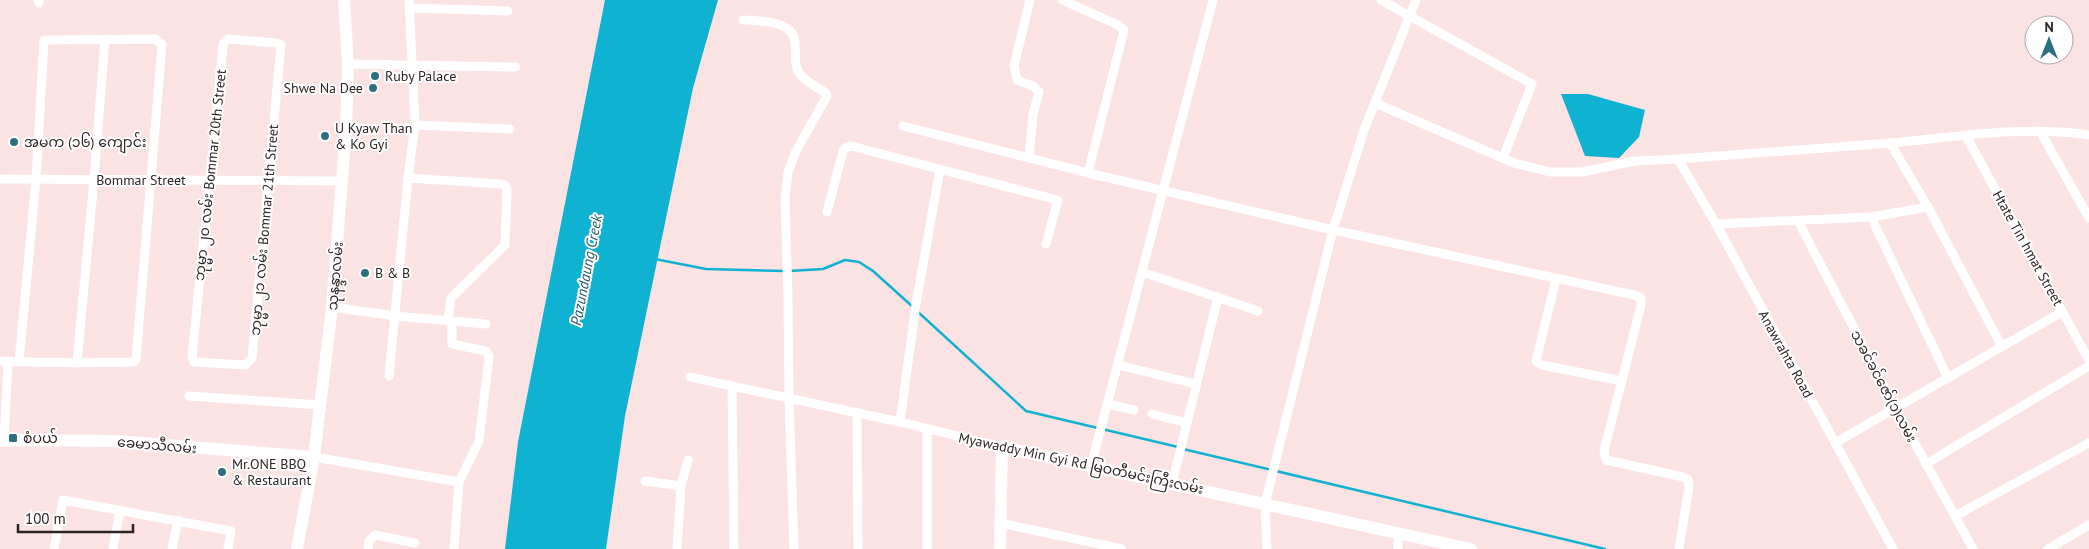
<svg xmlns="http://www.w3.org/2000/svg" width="2089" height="549" viewBox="0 0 2089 549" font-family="'PT Sans','Noto Sans Myanmar',sans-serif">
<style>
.water{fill:#10b2d1}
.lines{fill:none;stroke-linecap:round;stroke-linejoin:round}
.stream{stroke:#10b2d1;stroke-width:2.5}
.street{stroke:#fff;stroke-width:9}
.secondary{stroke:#fff;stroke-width:12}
.poi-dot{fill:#2b6f80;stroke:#fff;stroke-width:2}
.labels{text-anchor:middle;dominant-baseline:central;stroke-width:4;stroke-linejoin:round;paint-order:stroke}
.poi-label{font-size:14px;fill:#2f2425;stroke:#fff;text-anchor:start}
.street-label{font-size:14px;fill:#2f2425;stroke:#fff}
.water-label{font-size:15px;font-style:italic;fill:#1f5764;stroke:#fff}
</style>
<rect width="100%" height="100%" fill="#fbe2e3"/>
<g class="water">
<polygon points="605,0 718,0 693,88 625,416 606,549 505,549 518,442"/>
<polygon points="1561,94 1588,94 1645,110 1639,137 1619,158 1585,156"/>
</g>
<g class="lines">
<g class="stream">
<polyline points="655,259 706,269 784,271"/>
<polyline points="789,271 823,269 845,260 859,262 873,271 913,307"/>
<polyline points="917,311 1026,411 1178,447"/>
<polyline points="1183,449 1605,549"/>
</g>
<g class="street">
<polyline points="38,0 39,3"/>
<polyline points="1381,0 1532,84 1503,158"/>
<polyline points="409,8 508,11"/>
<path d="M743,20C760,21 795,20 795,44C796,52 794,64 798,71C803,81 817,87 826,93L827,96L796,151L788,172L785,199L788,297L789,399L794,549"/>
<polygon points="228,39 277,43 281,45 252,358 245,365 194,362 192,357 223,46 224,42"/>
<polyline points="348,64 516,67"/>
<path d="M1375,103L1514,163L1550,172H1582L1635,161L1678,159C1749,154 1820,149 1891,143C1956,137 2024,125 2089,135"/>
<polyline points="415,125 510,129"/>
<polyline points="903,126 1088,173 1124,30 1118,25 1062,0"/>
<polyline points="2040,131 2089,218"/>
<polyline points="1966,136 2089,360"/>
<polyline points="1890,143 1928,207 2001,345"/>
<polyline points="1029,158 1033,114 1039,92 1033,86 1017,80 1014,66 1030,0"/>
<polyline points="1678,159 1716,224 1893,549"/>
<polyline points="1088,173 1333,230 1634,295 1641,298 1641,305 1604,451 1606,460 1679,476 1688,479 1689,487 1679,549"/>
<polyline points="408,178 501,184 505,185 507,189 505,245 451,298 448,321"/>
<polyline points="0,179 343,181"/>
<polyline points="827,212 843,151 846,147 851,146 1058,200 1046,244"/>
<polyline points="1871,217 1948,378"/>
<polyline points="1798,221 1895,407 1973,549"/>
<polyline points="1716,224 1871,217 1928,207"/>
<polyline points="1142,272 1258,311"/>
<polyline points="1556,279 1536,361 1542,365 1622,381"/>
<polyline points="332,307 395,316 486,324"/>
<polyline points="452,321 452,344 486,351 489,356 479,441 459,482 454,549"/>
<path d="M0,361C44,363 88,363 133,362L136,360L162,44L155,39L44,40L36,179L19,362"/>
<polyline points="77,363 94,179 105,39"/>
<polyline points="1118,365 1196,384"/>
<polyline points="389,376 408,178 415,125 409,0"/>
<polyline points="690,377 900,422 1002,447"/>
<polyline points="732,386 734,549"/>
<polyline points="189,396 320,405"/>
<polyline points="1108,404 1134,410"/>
<polyline points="857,413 858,549"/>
<polyline points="1152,414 1187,423"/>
<polyline points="900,422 916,304 940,169"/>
<polyline points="927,429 927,549"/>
<polyline points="4,441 8,362"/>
<polyline points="1835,443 2062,312"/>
<polyline points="314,457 459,482"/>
<polyline points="1926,464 2089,366"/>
<polyline points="1091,466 1213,0"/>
<polyline points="645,481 681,486"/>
<polyline points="1172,484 1218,297"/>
<polyline points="1955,516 2089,443"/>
<polyline points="1000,523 1122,549"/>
<polyline points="1398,533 1398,549"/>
<polyline points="54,549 63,500 231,531 228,549"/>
<polyline points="113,549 120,510"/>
<polyline points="172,549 178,520"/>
<polyline points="368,549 369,541 375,535 415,543"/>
<polyline points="677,549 681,486 688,460"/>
<polyline points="1267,549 1265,504 1333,230 1364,130 1416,0"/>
<polyline points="2048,549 2089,525"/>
</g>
<g class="secondary">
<polyline points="0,441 26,440 116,441 314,457"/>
<polyline points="297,549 314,457 332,307 346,128 348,64 344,0"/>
<polyline points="1000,549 1002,447 1471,549"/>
</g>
</g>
<g class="poi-dot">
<circle cx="375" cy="76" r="5"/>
<circle cx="373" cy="88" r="5"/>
<circle cx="325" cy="136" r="5"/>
<circle cx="14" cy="142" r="5"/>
<circle cx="365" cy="273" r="5"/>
<rect x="8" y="433" width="10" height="10" rx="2.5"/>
<circle cx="222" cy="472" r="5"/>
</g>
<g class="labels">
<g class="poi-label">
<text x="385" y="76">Ruby Palace</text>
<text x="363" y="88" text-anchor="end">Shwe Na Dee</text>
<text x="335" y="128">U Kyaw Than<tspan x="335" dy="16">&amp; Ko Gyi</tspan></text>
<text x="24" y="142">အမက (၁၆) ကျောင်း</text>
<text x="375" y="273">B &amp; B</text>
<text x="23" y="438">စံပယ်</text>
<text x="232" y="464">Mr.ONE BBQ<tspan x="232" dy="16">&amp; Restaurant</tspan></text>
</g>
<g class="street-label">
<text transform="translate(210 175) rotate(-84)">ဘုမ္မာ ၂၀ လမ်း Bommar 20th Street</text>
<text x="141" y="180">Bommar Street</text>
<text transform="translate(264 230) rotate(-85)">ဘုမ္မာ ၂၁ လမ်း Bommar 21th Street</text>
<text transform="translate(2028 248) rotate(61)">Htate Tin hmat Street</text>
<text transform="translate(335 276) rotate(-85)">သုနန္ဒာလမ်း</text>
<text transform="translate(1786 354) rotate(61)">Anawrahta Road</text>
<text transform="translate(1884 386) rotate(62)">သခင်ခင်ဇော်(၁)လမ်း</text>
<text transform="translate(157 445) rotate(5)">ခေမာသီလမ်း</text>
<text transform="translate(1081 463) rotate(12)">Myawaddy Min Gyi Rd မြဝတီမင်းကြီးလမ်း</text>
</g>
<g class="water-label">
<text transform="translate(586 270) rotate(-79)">Pazundaung Creek</text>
</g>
</g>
<g transform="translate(2049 40)"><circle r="24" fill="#ffffff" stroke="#aca7a8"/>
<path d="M0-4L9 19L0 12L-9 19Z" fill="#2b6f80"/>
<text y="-8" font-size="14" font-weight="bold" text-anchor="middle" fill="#2f2425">N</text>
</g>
<path d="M18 524v8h115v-8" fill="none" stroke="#2f2425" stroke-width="2.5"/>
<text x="25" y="524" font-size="15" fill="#2f2425" stroke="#ffffff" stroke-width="4" paint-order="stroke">100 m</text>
</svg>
